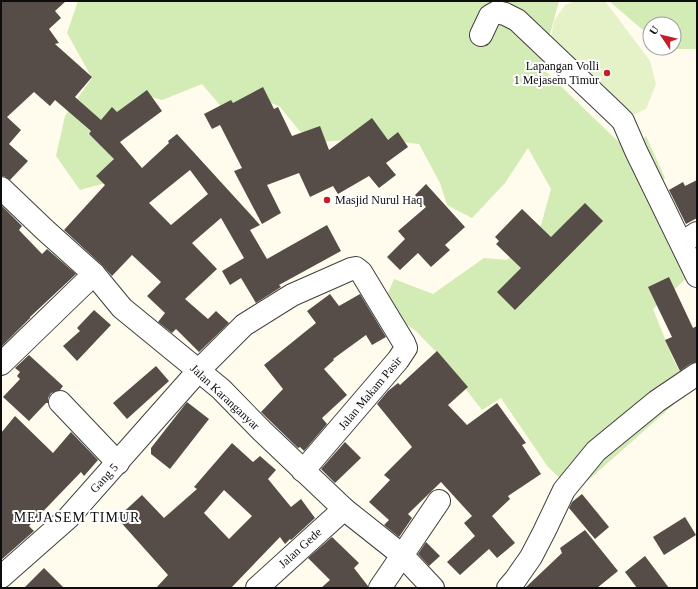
<svg xmlns="http://www.w3.org/2000/svg" width="698" height="589" viewBox="0 0 698 589" font-family="Georgia,serif">
<style>
.green{fill:#d3ebb4}
.pitch{fill:#e5f2c7}
.building{fill:#564d49;fill-rule:evenodd}
.lines{fill:none;stroke-linecap:round;stroke-linejoin:round}
.minor-casing{stroke:#404040;stroke-width:24}
.minor{stroke:#fff;stroke-width:22}
.poi-dot{fill:#c41d2c;stroke:#fff;stroke-width:1.5}
.labels{text-anchor:middle;dominant-baseline:central;stroke-width:4;stroke-linejoin:round;paint-order:stroke}
.poi-label{font-size:12px;fill:#0d0d0d;stroke:#fff;text-anchor:end}
.street-label{font-size:12px;fill:#0d0d0d;stroke:#fff}
.quarter-label{font-size:14px;letter-spacing:1px;fill:#0d0d0d;stroke:#fff}
</style>
<rect width="100%" height="100%" fill="#fffbed"/>
<g class="green">
<path d="M78,1H559L541,67L629,152L646,136L665,178L651,195L689,276L653,309L673,359L690,390L575,492L548,467L501,398L482,410L440,356L416,331L382,307L394,279L433,294L484,258L507,260L541,225L551,189L528,148L505,183L472,218L447,205L440,183L419,144C382,139 347,139 310,143L279,106L251,95L224,110L202,84L162,100L141,94L107,122L88,134L115,153L109,182L80,190L56,156L65,116L92,78L67,33Z"/>
<polygon points="609,1 697,1 697,49 665,49 664,48 674,48 674,24 650,24 650,36"/>
</g>
<polygon class="pitch" points="575,1 605,1 650,61 656,84 646,109 612,124 547,60 554,21 565,5"/>
<g class="building">
<path d="M1,1H66L55,11L61,18L49,29L59,43L55,44L92,77L75,97L101,120L112,107L117,112L147,90L162,111L120,142L142,168L169,143L168,141L177,134L260,225L250,230L267,259L327,225L341,251L279,285L281,287L256,303L241,278L230,285L222,271L244,258L221,218L192,243L217,269L185,299L208,319L216,311L229,323L199,352L176,329L172,333L158,322L165,313L147,296L161,282L132,255L112,276L102,265L64,230L105,185L96,176L114,159L89,134L91,131L55,100L50,106L34,92L7,117L21,130L9,144L28,161L10,180L4,176H1ZM190,170L208,194L171,225L149,203Z"/>
<polygon points="263,87 274,109 278,107 292,136 320,126 329,150 372,118 388,140 398,132 408,147 386,163 396,175 379,188 369,176 338,194 333,186 310,197 299,173 267,185 281,213 262,224 234,171 242,168 220,125 212,129 204,114 231,100 233,103"/>
<polygon points="697,180 697,218 686,224 669,190 683,182 685,186"/>
<polygon points="426,184 465,227 445,245 450,250 431,267 418,253 400,270 387,257 405,239 398,231 426,207 415,195"/>
<polygon points="585,203 603,221 515,310 497,292 521,268 496,244 499,241 495,237 522,209 551,237"/>
<polygon points="1,205 22,226 19,230 42,254 47,249 76,274 30,317 30,318 1,347"/>
<polygon points="669,277 693,328 697,326 697,362 690,364 680,371 665,340 672,337 648,287"/>
<polygon points="330,294 339,306 360,294 386,337 372,345 366,335 333,359 334,360 324,369 347,395 322,418 327,424 304,451 300,447 298,448 261,412 283,389 264,365 316,323 307,311"/>
<polygon points="94,310 111,325 77,361 63,346 80,331 77,328"/>
<polygon points="437,351 468,387 448,405 467,425 497,403 526,443 522,445 541,474 508,496 510,499 492,516 515,543 497,558 489,549 460,575 447,562 475,536 464,523 472,516 441,482 408,514 412,518 399,537 384,525 389,520 369,502 390,480 384,475 412,447 377,404 388,391 398,383 400,385"/>
<polygon points="29,355 63,386 60,390 51,393 48,398 48,403 46,403 29,421 3,397 20,379 17,376 20,372 15,368"/>
<polygon points="156,366 169,381 127,419 113,403"/>
<polygon points="187,402 209,419 170,469 151,454 151,448"/>
<polygon points="15,416 53,453 71,432 98,460 84,476 81,472 29,526 34,531 1,560 1,433"/>
<polygon points="345,442 361,458 335,483 321,469"/>
<path d="M232,443L253,462L260,456L276,470L268,479L291,507L301,499L315,518L291,540L290,539L285,544L280,537L231,588H156L168,575L117,518L142,495L164,518L197,489L194,487ZM224,490L252,516L229,539L204,513Z"/>
<polygon points="582,494 609,527 595,539 569,508 572,502"/>
<polygon points="685,517 696,535 664,555 653,537"/>
<polygon points="585,530 618,571 597,588 525,588 562,553 560,548"/>
<polygon points="332,537 359,563 354,568 368,586 368,588 321,588 330,580 308,558"/>
<polygon points="426,542 440,556 429,566 418,554"/>
<polygon points="645,556 669,588 637,588 625,572"/>
<polygon points="44,568 64,588 24,588"/>
</g>
<g class="lines">
<defs>
<g id="minor">
<polyline points="481,35 490,16 497,12 505,14 517,20 617,115 623,121 636,151 697,276"/>
<polyline points="1,188 45,230 94,274 122,308 221,389 262,431 344,509 402,555 433,588"/>
<polyline points="682,243 697,233"/>
<polyline points="1,364 94,274"/>
<polyline points="60,402 118,463"/>
<polyline points="1,577 68,518 199,370 244,325 292,295 351,269 356,268 361,272 404,343 406,348 398,360 303,471"/>
<polyline points="257,588 344,509"/>
<polyline points="380,588 439,501"/>
<polyline points="508,588 515,580 531,557 544,532 564,490 596,451 657,401 697,374"/>
</g>
</defs>
<use href="#minor" class="minor-casing"/>
<use href="#minor" class="minor"/>
</g>
<g class="poi-dot">
<circle cx="607" cy="73" r="4"/>
<circle cx="327" cy="200" r="4"/>
</g>
<g class="labels">
<g class="poi-label">
<text x="599" y="66">Lapangan Volli<tspan x="599" dy="14">1 Mejasem Timur</tspan></text>
<text x="335" y="200" text-anchor="start">Masjid Nurul Haq</text>
</g>
<g class="street-label">
<text transform="translate(370 393) rotate(-50)">Jalan Makam Pasir</text>
<text transform="translate(225 397) rotate(43)">Jalan Karanganyar</text>
<text transform="translate(104 478) rotate(-48)">Gang 5</text>
<text transform="translate(300 548) rotate(-42)">Jalan Gede</text>
</g>
<g class="quarter-label">
<text x="77" y="517">MEJASEM TIMUR</text>
</g>
</g>
<rect width="698" height="589" fill="none" stroke="#0d0d0d" stroke-width="4"/>
<g transform="translate(662 36) rotate(305)"><circle r="19" fill="#ffffff" stroke="#9e9e9e"/>
<path d="M0-3L7 15L0 10L-7 15Z" fill="#c41d2c"/>
<text y="-6" font-size="11" font-weight="bold" text-anchor="middle" fill="#0d0d0d">U</text>
</g>
</svg>
